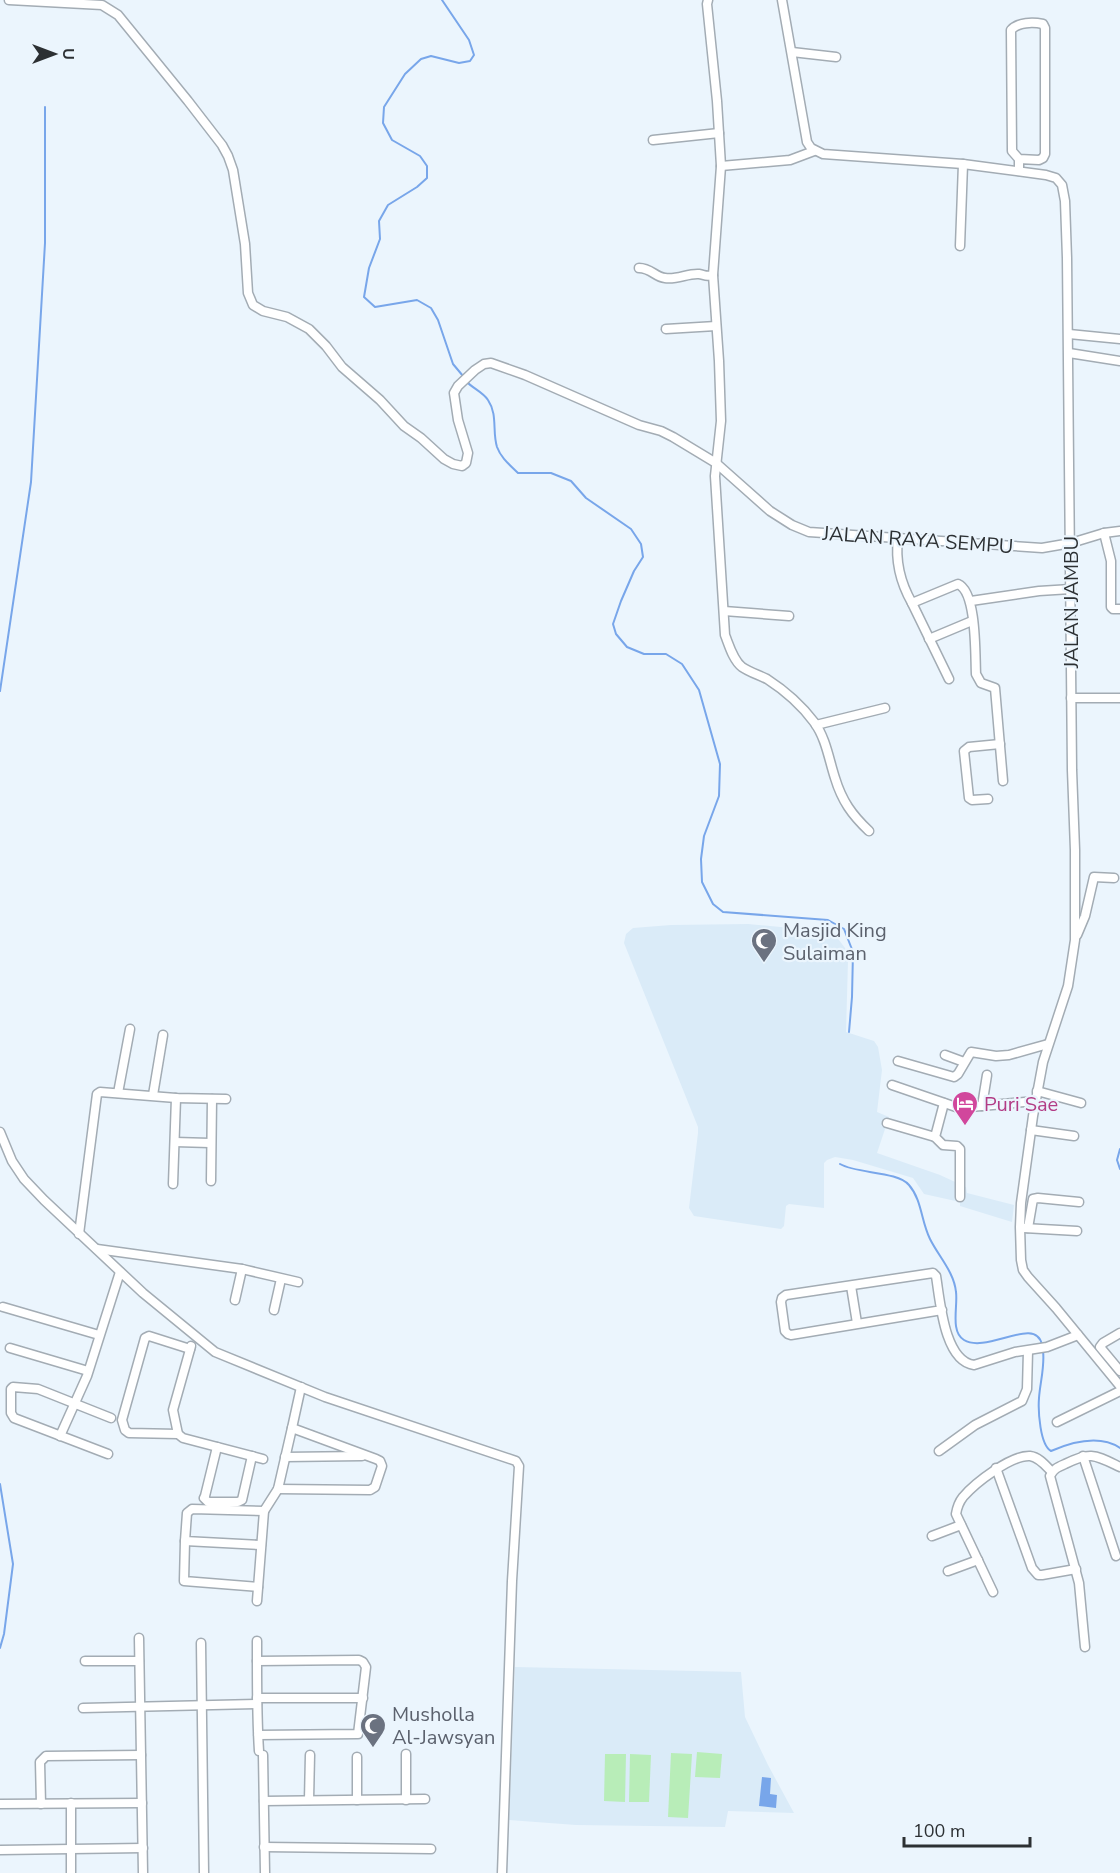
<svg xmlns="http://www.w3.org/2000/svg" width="1120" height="1873" viewBox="0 0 1120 1873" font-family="'Nunito Sans',sans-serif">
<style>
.built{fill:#daebf8}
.green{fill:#b8edb8}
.water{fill:#78a6ea}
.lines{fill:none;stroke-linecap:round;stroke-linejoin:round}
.stream{stroke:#78a6ea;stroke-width:2}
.minor-casing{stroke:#a3acb4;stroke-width:11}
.minor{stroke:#fff;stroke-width:8}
.labels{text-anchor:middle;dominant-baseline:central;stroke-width:4.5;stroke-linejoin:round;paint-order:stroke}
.street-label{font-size:20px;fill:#2c3033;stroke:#ebf5fd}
.worship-label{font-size:20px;fill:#5b616d;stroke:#ebf5fd;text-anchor:start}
.hotel-label{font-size:20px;fill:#b23c85;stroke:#ebf5fd;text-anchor:start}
</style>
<rect width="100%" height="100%" fill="#ebf5fd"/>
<g class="built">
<polygon points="748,924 823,931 836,936 845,948 848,961 846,1032 874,1041 878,1047 882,1070 877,1112 889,1117 877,1153 940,1175 966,1187 967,1193 1014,1205 1012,1222 960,1206 960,1202 924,1194 913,1178 853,1160 835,1157 827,1160 824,1163 824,1208 789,1204 786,1206 784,1226 781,1229 694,1216 689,1208 698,1133 698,1127 624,943 626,934 633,928 671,925"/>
<polygon points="515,1667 741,1672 745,1717 768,1765 794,1813 728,1811 725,1827 576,1825 509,1820"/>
</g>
<g class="green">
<polygon points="697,1752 722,1754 720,1778 695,1777"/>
<polygon points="671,1753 692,1754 688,1818 668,1817"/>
<polygon points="605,1754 626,1754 625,1802 604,1801"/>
<polygon points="630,1754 651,1755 649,1802 629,1802"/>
</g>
<polygon class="water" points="762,1777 771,1778 770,1794 777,1795 776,1808 759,1806"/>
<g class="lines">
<g class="stream">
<polyline points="442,0 469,40 474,55 470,61 459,63 431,56 421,59 405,74 384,107 383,123 392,140 420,156 427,166 427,178 417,187 388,205 379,221 380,239 369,268 364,297 375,307 417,300 431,308 438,320 453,364 463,376"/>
<path d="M466,381C472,388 483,392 488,400C498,415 492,431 497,447C501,458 510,465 518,473H551L571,481L586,498L631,529L641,544L643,557L634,571L621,601L613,624L616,634L627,647L644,654H666L682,664L699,690L720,764L719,796L704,836L701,859L702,882L713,904L723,912L828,920L844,929L853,952L852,997L849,1032"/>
<polyline points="0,691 31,482 45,243 45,107"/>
<polyline points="1120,1149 1117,1160 1120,1169"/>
<path d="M840,1164C857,1174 897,1171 909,1185C922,1200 921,1221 930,1239C939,1257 954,1272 956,1292C958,1306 950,1332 964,1340C987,1354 1036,1315 1042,1345"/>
<path d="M1043,1351C1045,1366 1040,1383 1039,1398C1038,1411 1040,1445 1051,1451C1072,1442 1099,1434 1120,1448"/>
<polyline points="0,1484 13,1564 4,1634 0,1648"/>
</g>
<defs>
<g id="minor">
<polyline points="9,0 102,5 118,15 188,101 222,145 228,156 233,170 245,244 248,293 253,305 263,311 287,317 309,329 326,346 342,367 380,400 404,426 421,438 444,459 453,464 462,466 466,463 468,453 458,420 454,393 458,386 475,370 484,364 491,363 525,375 639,425 661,431 673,437 716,463 770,511 792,525 809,532 1042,548 1071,543 1104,533 1120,531"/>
<path d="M708,0L707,4L717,101L721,166L713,275L719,361L721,421L715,476L725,635C729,645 733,660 742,667C749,672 759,675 767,679C784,690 802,706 814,722C826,738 829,760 835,778C842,801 852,815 869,831"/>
<polyline points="782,0 807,142 811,148 823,154 963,164 1046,175 1056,178 1062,185 1065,201 1067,258 1072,770 1075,850 1075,940 1068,986 1043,1062 1033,1116 1021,1203 1020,1227 1021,1260 1023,1270 1028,1277 1056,1308 1120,1386"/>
<polyline points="792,52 836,57"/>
<polyline points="653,140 719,133"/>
<polyline points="721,166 790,160 814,151"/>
<path d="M1019,171V159L1012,151L1011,30C1018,22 1033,22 1043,24L1045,28V154L1043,158L1039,160L1019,159"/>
<polyline points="960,246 963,164"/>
<path d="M639,268C651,268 655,277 665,278C677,280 688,273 699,274C705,275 706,277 713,275"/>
<polyline points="666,329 716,326"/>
<polyline points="1069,334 1120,339"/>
<polyline points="1069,353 1120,361"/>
<polyline points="1104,533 1111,561 1111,607 1113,609 1120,609"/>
<path d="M898,538C895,562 900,582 912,603"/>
<polyline points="971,601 1039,591 1071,589"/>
<polyline points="724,611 789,616"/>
<polyline points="929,639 972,621"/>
<path d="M949,679L912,603L958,584C977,592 975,655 976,674L981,683L995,688L1003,781"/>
<polyline points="1071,698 1120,698"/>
<polyline points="816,725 885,708"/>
<polyline points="988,799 972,800 969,798 964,751 969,747 1000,744"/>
<polyline points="1077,935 1085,916 1094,877 1114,878"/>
<polyline points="945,1055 964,1062"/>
<polyline points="898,1061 954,1077 958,1074 971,1052 996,1056 1009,1055 1048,1044"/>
<polyline points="892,1085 959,1108 1036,1101"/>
<polyline points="1037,1091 1081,1103"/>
<polyline points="118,1093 130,1029"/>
<polyline points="153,1095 163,1035"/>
<polyline points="944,1103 935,1137 943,1145 957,1146 960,1149 960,1197"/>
<polyline points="982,1106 987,1075"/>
<polyline points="887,1123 935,1137"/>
<polyline points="1031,1130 1074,1136"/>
<polyline points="0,1132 12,1161 24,1179 44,1200 143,1293 215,1352 325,1397 516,1461 519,1466 512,1581 502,1873"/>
<polyline points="175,1142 210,1143"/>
<polyline points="211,1181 212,1099"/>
<polyline points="173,1184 176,1098"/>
<polyline points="1024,1228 1077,1231"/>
<polyline points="1028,1228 1033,1199 1038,1198 1079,1202"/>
<polyline points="79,1234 97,1094 100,1092 176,1098 226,1099"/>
<polyline points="97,1249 242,1269 298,1282"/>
<polyline points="851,1286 857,1323"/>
<polyline points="235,1300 242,1269"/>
<polyline points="3,1307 99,1335"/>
<polyline points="274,1310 281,1279"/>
<path d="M942,1310L791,1335L788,1334L785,1331L781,1302L782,1298L786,1295L933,1273L936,1276C940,1300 944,1361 974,1365L1015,1352L1047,1347L1078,1335"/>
<polyline points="1120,1333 1103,1343 1100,1347 1120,1371"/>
<polyline points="10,1348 88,1371"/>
<polyline points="190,1349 149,1336 145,1338 122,1420 125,1430 129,1433 178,1434 183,1438 263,1459"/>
<polyline points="1057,1422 1120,1391"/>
<polyline points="178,1434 173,1410 191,1346"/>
<polyline points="60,1436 87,1376 120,1272"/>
<polyline points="217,1447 205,1496 204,1498 208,1502 238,1502 242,1500 252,1456"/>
<polyline points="939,1451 975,1425 1022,1401 1027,1389 1028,1351"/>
<polyline points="108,1454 14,1418 11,1413 11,1389 13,1387 38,1389 111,1418"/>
<polyline points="1083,1456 1116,1556"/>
<polyline points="285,1457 362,1456"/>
<polyline points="996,1468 1032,1568 1038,1575 1042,1575 1076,1569"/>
<polyline points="278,1489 370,1490 375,1487 382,1466 380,1461 376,1459 292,1428 301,1387"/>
<polyline points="932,1536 961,1525"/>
<polyline points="185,1541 184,1581 258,1587"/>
<polyline points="261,1545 185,1541 187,1513 192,1509 264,1511 278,1489 292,1428"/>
<polyline points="948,1571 978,1560"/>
<path d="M993,1592L956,1514C957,1508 959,1502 963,1497C975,1483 1011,1455 1030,1456C1039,1457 1046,1466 1052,1472"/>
<polyline points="257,1601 264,1511"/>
<polyline points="139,1638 143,1873"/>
<polyline points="201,1643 204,1873"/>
<path d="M1085,1647L1079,1583L1050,1476C1053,1469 1058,1467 1065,1464C1091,1451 1095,1455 1120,1467"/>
<polyline points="85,1661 139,1661"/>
<polyline points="257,1661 257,1641"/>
<polyline points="257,1698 363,1698"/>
<polyline points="83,1708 257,1704"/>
<path d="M258,1735L358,1734L366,1667L363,1662L359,1660L257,1661C257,1691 257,1721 259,1751"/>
<polyline points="406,1754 406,1800"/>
<polyline points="263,1755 265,1873"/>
<polyline points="357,1757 357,1800"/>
<polyline points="309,1800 310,1755"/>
<polyline points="264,1801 425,1799"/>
<polyline points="71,1803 71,1873"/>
<polyline points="0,1804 142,1803"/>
<polyline points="41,1804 40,1762 46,1756 141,1755"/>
<polyline points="264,1847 431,1849"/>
<polyline points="0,1850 143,1848"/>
</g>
</defs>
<use href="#minor" class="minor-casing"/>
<use href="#minor" class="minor"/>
</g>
<defs>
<symbol id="mosque-pin" viewBox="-11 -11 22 30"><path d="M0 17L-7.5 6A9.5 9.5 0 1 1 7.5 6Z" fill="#6b7280" stroke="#ebf5fd"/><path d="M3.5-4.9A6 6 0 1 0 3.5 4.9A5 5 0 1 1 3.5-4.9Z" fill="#fff"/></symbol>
<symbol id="hotel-pin" viewBox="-11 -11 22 30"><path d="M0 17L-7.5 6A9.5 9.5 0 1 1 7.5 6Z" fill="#d1479c" stroke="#ebf5fd"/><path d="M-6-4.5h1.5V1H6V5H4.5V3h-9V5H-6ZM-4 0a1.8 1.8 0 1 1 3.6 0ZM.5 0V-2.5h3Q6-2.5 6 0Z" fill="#fff"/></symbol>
</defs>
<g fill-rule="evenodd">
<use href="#mosque-pin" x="749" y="926" width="30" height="40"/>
<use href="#hotel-pin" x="950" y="1089" width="30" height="40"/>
<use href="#mosque-pin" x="358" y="1711" width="30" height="40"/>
</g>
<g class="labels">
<g class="street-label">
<text transform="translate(918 540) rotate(4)">JALAN RAYA SEMPU</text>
<text transform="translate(1071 602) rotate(-90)">JALAN JAMBU</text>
</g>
<g class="worship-label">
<text x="783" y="930">Masjid King<tspan x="783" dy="23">Sulaiman</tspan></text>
<text x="392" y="1714">Musholla<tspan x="392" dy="23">Al-Jawsyan</tspan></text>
</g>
<g class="hotel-label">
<text x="984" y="1104">Puri Sae</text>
</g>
</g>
<g transform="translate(54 54) rotate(90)" stroke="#ebf5fd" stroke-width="4.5" paint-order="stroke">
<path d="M0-4.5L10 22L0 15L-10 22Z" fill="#2c3033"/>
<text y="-9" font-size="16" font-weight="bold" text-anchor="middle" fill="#2c3033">U</text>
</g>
<path d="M904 1837v9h126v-9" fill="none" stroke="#2c3033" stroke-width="3"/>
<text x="913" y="1837" font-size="18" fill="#2c3033" stroke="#ebf5fd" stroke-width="4.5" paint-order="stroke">100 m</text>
</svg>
